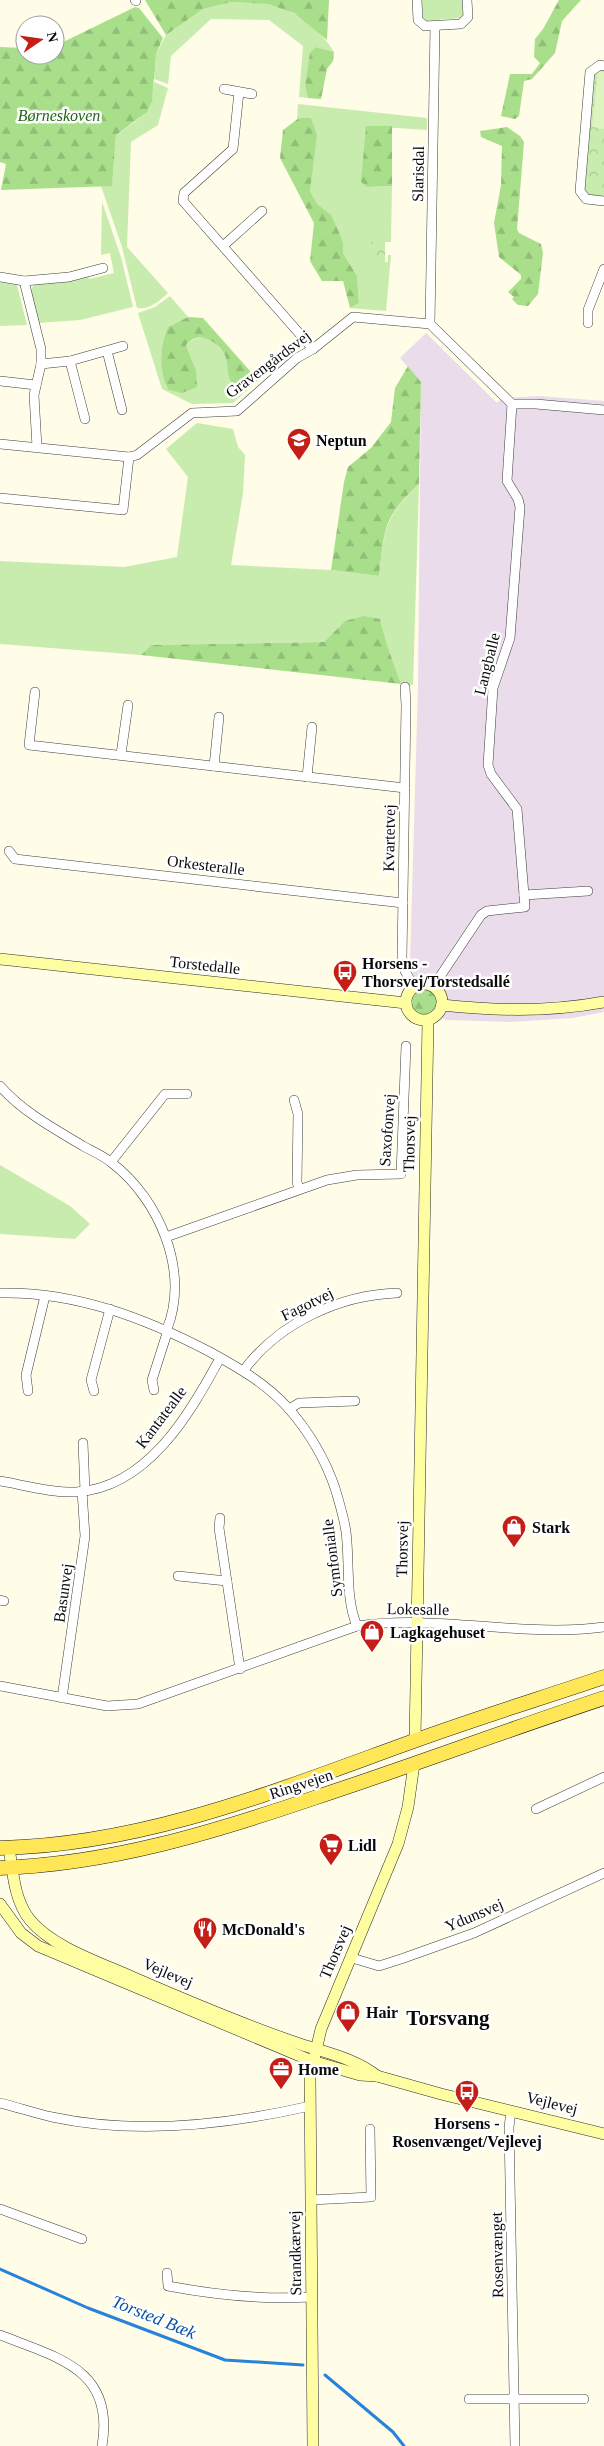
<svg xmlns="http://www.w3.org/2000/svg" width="604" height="2446" viewBox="0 0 604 2446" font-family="Georgia,serif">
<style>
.industrial{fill:#eadceb}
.grass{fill:#c8ecad}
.forest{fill:url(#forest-firs)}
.park{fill:url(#park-crowns)}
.pitch{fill:#ddf3c0}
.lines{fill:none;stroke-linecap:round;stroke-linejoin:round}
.stream{stroke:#2682da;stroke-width:3}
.street-casing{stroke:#3d3d3d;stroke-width:10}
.secondary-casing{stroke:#2c2c2c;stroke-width:12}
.primary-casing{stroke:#1b1b1b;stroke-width:15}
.street{stroke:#fff;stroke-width:9}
.secondary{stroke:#fffda2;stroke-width:11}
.primary{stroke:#ffe657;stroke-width:14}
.labels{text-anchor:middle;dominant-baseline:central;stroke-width:5;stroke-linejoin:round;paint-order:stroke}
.park-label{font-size:16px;font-style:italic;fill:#1f6616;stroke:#fff}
.street-label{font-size:16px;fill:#0a0a0a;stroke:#fff}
.poi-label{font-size:16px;font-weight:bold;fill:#0a0a0a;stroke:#fff;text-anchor:start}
.water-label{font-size:18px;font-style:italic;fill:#0a53a5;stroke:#fff}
.district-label{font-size:21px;font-weight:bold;fill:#0a0a0a;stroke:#fff}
</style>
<defs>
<pattern id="forest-firs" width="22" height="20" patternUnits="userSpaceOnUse" patternTransform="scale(1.25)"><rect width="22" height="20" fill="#a9df8b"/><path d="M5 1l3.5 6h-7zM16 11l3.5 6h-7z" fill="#90be77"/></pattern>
<pattern id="park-crowns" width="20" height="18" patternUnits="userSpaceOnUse" patternTransform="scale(1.25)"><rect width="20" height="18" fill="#c8ecad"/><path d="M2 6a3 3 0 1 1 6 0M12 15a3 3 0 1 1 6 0" fill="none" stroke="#aac994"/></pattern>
</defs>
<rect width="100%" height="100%" fill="#fffce7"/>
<polygon class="industrial" points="426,333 497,403 501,398 539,396 604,401 604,1012 572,1018 512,1022 446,1020 422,1005 410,963 418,687 421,382 400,358"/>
<g class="grass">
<polygon points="422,0 462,0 463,15 460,18 426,21 423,18"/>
<path d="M232,2C244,3 256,2 268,4C294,8 321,30 334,52L316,47L305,86L308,98L299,97L303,46L269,20L211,19L171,56L168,84L154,79L156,54L166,35L203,9Z"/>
<path d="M154,82L168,88L158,125L131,142L127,247L168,293C159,301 150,310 137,308L122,247L101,186L112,185L116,135C142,116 151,116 154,82Z"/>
<polygon points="298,104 427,118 427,130 366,126 367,187 392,186 391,242 366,242 366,262 388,262 388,255 391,255 386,311 350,308 359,303 357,276 343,253 343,242 339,232 331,216 316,204 310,191 311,176 299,118 297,120"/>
<polygon points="102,202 121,257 133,307 80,320 38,323 30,292 34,284 88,276 89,279 114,273 110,253 101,255"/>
<polygon points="0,282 17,285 27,325 0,326"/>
<path d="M170,296L188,317L168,327L196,370L186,345C192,338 200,337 210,338L225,354L231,382L240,392L246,391L233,403L192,404L162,389L138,313L155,307Z"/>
<path d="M197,423L233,429L238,447L245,455L243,493L231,565L331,570L379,576C385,530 383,518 419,484L413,685L401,684L387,645L380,619L345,621L324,642L151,645L141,655L0,644V561L124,567L177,557L188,477L166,449Z"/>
<polygon points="0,1165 70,1206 90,1224 75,1239 0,1234"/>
</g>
<g class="forest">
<polygon points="145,0 329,0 327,40 294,13 268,4 232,2 203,9 166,35"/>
<polygon points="559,0 581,0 562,21 555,53 532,79 524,81 519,116 515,119 501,116 510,74 532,74 540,63 534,57 535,39 543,29"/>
<polygon points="135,7 139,8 163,38 156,54 152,101 147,112 116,135 112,186 1,190 6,164 0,162 0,47 25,48 25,55 55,55 55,46"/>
<polygon points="316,47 334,52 333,61 327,69 321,99 308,98 305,86 310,53"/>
<polygon points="299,118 311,118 317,135 310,191 317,204 331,215 339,232 343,242 343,253 357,276 359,303 350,308 343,281 322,281 310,261 314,223 280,158 283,130"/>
<polygon points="366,126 392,126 392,186 367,187 361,182"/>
<polygon points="507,127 520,136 524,142 517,229 519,233 541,244 543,253 538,294 528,306 518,305 512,299 514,297 508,292 521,279 521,275 499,257 494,223 501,185 502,146 481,137 480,131"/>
<path d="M188,317L203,318L258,380L246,391L240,392C237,388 232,384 230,380C227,372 228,361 224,353C215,340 198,330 186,345L196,370L197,387L182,393L169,390C158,371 160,347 168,327Z"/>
<path d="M408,366L421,382L419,484C382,518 385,529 379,576L331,570L344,482L348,467L371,448L391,422L395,388Z"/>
<polygon points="364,616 380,619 387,645 401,684 141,655 151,645 324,642 345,621"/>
<circle cx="425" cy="1002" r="13"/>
</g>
<g class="park">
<polygon points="604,69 604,197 586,195 583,191 595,71"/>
<rect x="366" y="242" width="19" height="20"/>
</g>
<polygon class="pitch" points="598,71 604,72 604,129 592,127"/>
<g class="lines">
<g class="stream">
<polyline points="0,2269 88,2308 225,2360 303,2365"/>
<polyline points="325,2375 393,2432 404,2446"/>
</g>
<defs>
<g id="street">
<polyline points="135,0 136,1"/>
<polyline points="417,0 418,20 425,26 461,24 468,17 467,0"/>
<polyline points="604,66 600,65 590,72 580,191 586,199 604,201"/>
<polyline points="224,89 252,94"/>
<polyline points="239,92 233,149 184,193 183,201 313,349"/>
<polyline points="223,246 262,211"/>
<polyline points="0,277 24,281 41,349 41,364 34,395 37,447"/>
<polyline points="24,281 69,277 103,268"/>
<polyline points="588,323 588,310 604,269"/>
<polyline points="430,324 435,26"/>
<polyline points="107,351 122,410"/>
<polyline points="70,361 85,419"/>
<polyline points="41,364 70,361 123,346"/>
<polyline points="0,381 36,385"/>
<polyline points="0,444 129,457 137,455 192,413 237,411 297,358 313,349 353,317 430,324 512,404 536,404 604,410"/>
<polyline points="0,498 123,510 129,457"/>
<polyline points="405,687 406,705 402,958 405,971 414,987"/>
<polyline points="35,692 29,745 405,788"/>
<polyline points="121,754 128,705"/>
<polyline points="214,766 219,717"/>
<polyline points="307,777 312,727"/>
<polyline points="9,851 15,859 403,903"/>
<polyline points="524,895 588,891"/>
<polyline points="433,987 481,915 487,911 525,907 517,809 491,774 488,765 493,688 510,638 520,507 518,499 507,481 512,404"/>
<path d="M0,1086C23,1112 53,1128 83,1146C92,1151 104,1156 112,1163C159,1199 190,1271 167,1329"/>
<polyline points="294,1100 298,1114 297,1182 299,1189"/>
<polyline points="111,1162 165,1094 187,1094"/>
<polyline points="166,1237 327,1180 357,1175 401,1174 406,1046"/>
<path d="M0,1293C74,1291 145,1318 210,1352C239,1368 267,1384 289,1409C309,1432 325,1459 335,1488C339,1502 344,1517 346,1532C350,1562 345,1598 357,1626"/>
<path d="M244,1370C279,1323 339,1295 397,1293"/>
<polyline points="154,1390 152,1380 168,1330"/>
<polyline points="28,1391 26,1375 45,1296"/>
<polyline points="94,1391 91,1380 110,1309"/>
<polyline points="289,1409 299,1403 355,1401"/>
<polyline points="83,1443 85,1491"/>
<path d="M0,1481C24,1485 51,1493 76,1492C147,1488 190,1414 220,1358"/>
<polyline points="220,1518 219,1528 240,1669"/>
<polyline points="178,1576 227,1581"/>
<polyline points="0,1600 4,1601"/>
<path d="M0,1686L107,1706L138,1704L357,1626C438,1614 524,1638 604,1627"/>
<polyline points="62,1698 85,1536 82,1491"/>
<polyline points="536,1809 604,1777"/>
<polyline points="352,1958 379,1966 401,1959 474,1933 604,1873"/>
<path d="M0,2103C17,2107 34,2113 52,2117C135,2135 227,2125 310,2106"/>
<polyline points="511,2111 509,2127 515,2446"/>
<polyline points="311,2200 371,2197 370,2129"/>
<polyline points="0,2209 82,2239"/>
<path d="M167,2273L168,2286C216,2295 263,2300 312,2297"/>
<path d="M0,2335C58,2358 115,2369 102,2446"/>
<polyline points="469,2399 584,2399"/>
</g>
<g id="secondary">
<polyline points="0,959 406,1003"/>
<circle cx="424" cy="1002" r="18"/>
<path d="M442,1005C496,1011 551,1012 604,1002"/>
<polyline points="415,1740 428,1021"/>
<path d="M9,1848C13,1872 14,1900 30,1920C52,1947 101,1963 132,1977C185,2000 239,2023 294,2042C322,2052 353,2057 377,2076"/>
<polyline points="0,1904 21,1933 38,1946 312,2061 360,2075 377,2076 441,2094 604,2134"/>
<polyline points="313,2446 310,2076 321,2029 398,1844 408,1807 414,1764"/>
</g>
<g id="primary">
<path d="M0,1848C140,1845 271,1793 400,1746C467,1721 536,1700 604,1677"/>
<path d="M0,1868C109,1864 211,1833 314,1798C411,1766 507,1730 604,1698"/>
</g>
</defs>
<use href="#street" class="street-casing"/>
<use href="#secondary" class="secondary-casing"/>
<use href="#primary" class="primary-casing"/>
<use href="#street" class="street"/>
<use href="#secondary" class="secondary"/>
<use href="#primary" class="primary"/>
</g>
<defs>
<symbol id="school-pin" viewBox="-11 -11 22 30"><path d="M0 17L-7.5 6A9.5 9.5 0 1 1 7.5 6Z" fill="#c51e17" stroke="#fff"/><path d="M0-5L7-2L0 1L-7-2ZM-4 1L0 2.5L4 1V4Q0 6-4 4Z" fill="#fff"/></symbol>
<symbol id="bus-pin" viewBox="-11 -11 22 30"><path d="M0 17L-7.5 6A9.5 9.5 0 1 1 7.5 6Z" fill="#c51e17" stroke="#fff"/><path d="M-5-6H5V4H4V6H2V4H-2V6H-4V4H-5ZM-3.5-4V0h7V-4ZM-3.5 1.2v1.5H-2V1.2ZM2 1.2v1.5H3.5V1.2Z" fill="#fff"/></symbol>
<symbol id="shop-pin" viewBox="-11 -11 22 30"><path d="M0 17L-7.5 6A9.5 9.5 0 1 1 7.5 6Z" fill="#c51e17" stroke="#fff"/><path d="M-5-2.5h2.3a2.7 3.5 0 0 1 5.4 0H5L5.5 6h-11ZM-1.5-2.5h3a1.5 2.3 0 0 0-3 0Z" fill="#fff"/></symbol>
<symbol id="supermarket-pin" viewBox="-11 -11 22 30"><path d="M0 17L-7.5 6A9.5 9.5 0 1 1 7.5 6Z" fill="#c51e17" stroke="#fff"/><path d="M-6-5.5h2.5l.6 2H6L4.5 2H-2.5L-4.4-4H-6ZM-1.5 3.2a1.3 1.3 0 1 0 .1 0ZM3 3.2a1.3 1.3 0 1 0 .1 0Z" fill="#fff"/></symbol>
<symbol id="restaurant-pin" viewBox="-11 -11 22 30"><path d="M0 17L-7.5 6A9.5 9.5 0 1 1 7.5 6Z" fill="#c51e17" stroke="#fff"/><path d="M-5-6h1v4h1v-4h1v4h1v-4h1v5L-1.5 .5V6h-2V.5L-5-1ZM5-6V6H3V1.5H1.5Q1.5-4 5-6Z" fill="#fff"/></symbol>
<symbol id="office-pin" viewBox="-11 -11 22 30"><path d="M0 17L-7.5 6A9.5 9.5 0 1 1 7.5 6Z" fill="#c51e17" stroke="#fff"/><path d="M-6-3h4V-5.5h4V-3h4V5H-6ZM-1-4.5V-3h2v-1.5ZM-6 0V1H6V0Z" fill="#fff"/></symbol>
</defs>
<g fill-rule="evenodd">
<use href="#school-pin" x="285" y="426" width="28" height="38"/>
<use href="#bus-pin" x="331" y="958" width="28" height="38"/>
<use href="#shop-pin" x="500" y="1513" width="28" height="38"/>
<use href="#shop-pin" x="358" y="1618" width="28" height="38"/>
<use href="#supermarket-pin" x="317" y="1831" width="28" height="38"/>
<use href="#restaurant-pin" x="191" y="1915" width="28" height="38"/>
<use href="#shop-pin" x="334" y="1998" width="28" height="38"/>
<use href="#office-pin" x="267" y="2055" width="28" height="38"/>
<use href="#bus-pin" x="453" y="2078" width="28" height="38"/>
</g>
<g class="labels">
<g class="park-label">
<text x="59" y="115">Børneskoven</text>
</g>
<g class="street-label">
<text transform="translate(418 174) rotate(-89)">Slarisdal</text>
<text transform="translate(268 364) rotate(-37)">Gravengårdsvej</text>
<text transform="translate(487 664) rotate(-76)">Langballe</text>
<text transform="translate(389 838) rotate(-89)">Kvartetvej</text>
<text transform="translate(206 865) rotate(7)">Orkesteralle</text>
<text transform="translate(205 965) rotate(6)">Torstedalle</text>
<text transform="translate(387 1130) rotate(-86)">Saxofonvej</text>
<text transform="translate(409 1144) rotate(-89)">Thorsvej</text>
<text transform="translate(307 1304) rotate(-26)">Fagotvej</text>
<text transform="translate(161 1417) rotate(-53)">Kantatealle</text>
<text transform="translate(402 1549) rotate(-89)">Thorsvej</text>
<text transform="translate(332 1558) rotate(-97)">Symfonialle</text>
<text transform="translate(63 1593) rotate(-82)">Basunvej</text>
<text transform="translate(418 1609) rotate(1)">Lokesalle</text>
<text transform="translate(301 1784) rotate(-18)">Ringvejen</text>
<text transform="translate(474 1915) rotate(-23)">Ydunsvej</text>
<text transform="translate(335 1952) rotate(-67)">Thorsvej</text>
<text transform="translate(168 1973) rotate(23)">Vejlevej</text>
<text transform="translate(552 2103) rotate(14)">Vejlevej</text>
<text transform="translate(295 2253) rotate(-91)">Strandkærvej</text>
<text transform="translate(497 2255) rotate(-91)">Rosenvænget</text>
</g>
<g class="poi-label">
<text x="316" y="440">Neptun</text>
<text x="362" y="963">Horsens -<tspan x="362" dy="18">Thorsvej/Torstedsallé</tspan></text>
<text x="532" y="1527">Stark</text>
<text x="390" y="1632">Lagkagehuset</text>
<text x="348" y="1845">Lidl</text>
<text x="222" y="1929">McDonald's</text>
<text x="366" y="2012">Hair</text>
<text x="298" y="2069">Home</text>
<text x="467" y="2123" text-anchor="middle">Horsens -<tspan x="467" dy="18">Rosenvænget/Vejlevej</tspan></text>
</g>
<g class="water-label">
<text transform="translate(154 2317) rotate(22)">Torsted Bæk</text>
</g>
<g class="district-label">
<text x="448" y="2018">Torsvang</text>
</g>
</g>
<g transform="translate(40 40) rotate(77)"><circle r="24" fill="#ffffff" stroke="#9d9d9d"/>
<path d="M0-4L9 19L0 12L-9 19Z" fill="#c51e17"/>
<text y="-8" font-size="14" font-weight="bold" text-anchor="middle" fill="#0a0a0a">N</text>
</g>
</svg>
